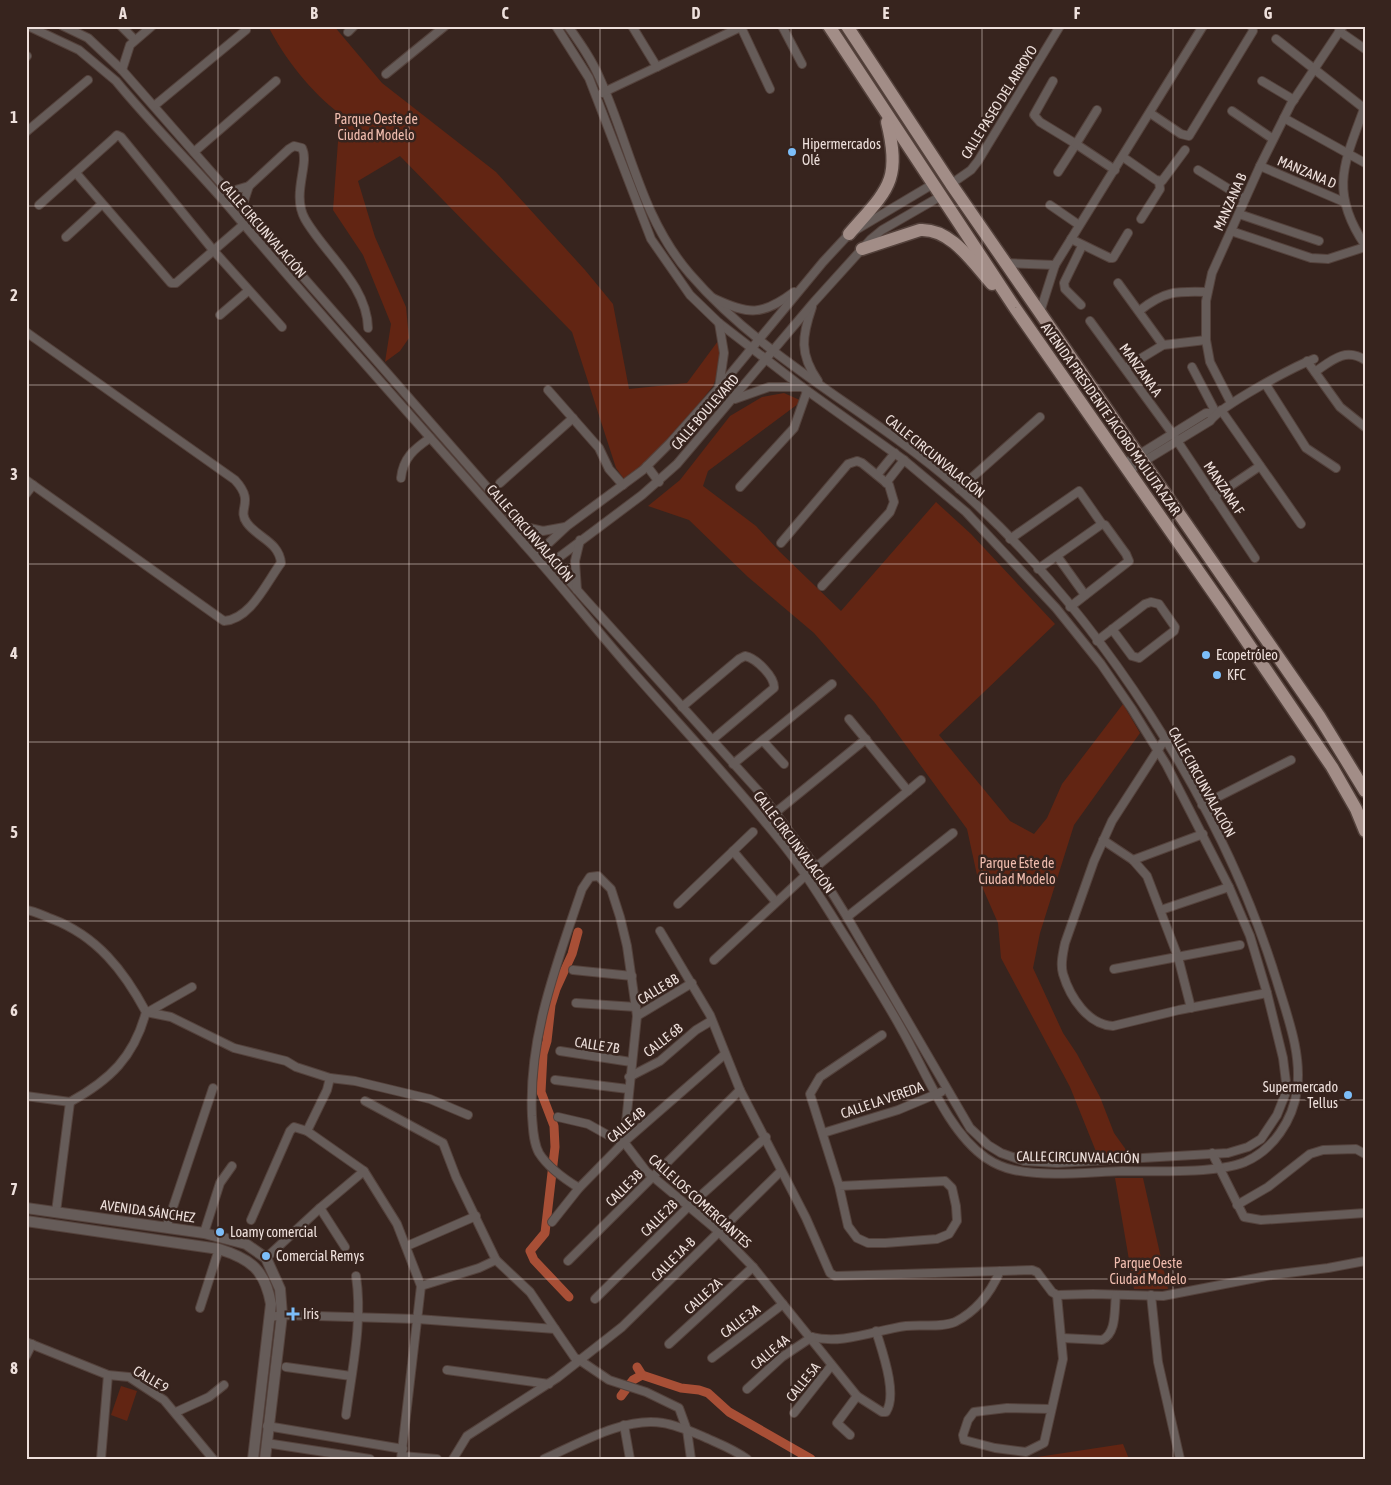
<svg xmlns="http://www.w3.org/2000/svg" width="1391" height="1485" viewBox="0 0 1391 1485" font-family="'Asap Condensed',sans-serif">
<style>
.green{fill:#622513}
.lines{fill:none;stroke-linecap:round;stroke-linejoin:round}
.canal{stroke:#a84f36;stroke-width:9}
.minor-casing{stroke:#54423c;stroke-width:10}
.tertiary-casing{stroke:#54423c;stroke-width:12}
.primary-casing{stroke:#54423c;stroke-width:15}
.minor{stroke:#665c59;stroke-width:8}
.tertiary{stroke:#665c59;stroke-width:10}
.primary{stroke:#a28d87;stroke-width:12}
.grid{fill:none;stroke:#eee0dc;stroke-width:1;stroke-opacity:0.55}
.poi-dot{fill:#7cbef9;stroke:#37241e;stroke-width:2}
.labels{text-anchor:middle;dominant-baseline:central;stroke-width:5;stroke-linejoin:round;paint-order:stroke}
.street-label{font-size:14px;fill:#eee0dc;stroke:#37241e}
.park-label{font-size:14px;fill:#efbcae;stroke:#37241e}
.poi-label{font-size:14px;fill:#eee0dc;stroke:#37241e;text-anchor:start}
.neatline{fill:none;stroke:#eee0dc;stroke-width:2}
.grid-label{font-size:16px;text-anchor:middle;font-weight:bold;fill:#eee0dc}
</style>
<rect width="100%" height="100%" fill="#37241e"/>
<g class="green">
<path d="M268,26H334L382,83L496,172L585,270L613,304L629,389L687,383L718,341L724,358L713,386L669,441L627,483L616,468L572,332L400,156L358,181L375,237L406,307L409,338L400,351L385,362L391,324L363,255L333,210L340,114C310,91 285,59 268,26Z"/>
<polygon points="784,393 802,401 708,471 703,486 756,526 780,552 841,611 936,502 971,534 1055,624 939,735 1010,821 1034,834 1047,818 1062,784 1123,704 1140,733 1074,825 1040,933 1033,968 1063,1033 1077,1054 1100,1097 1114,1133 1129,1154 1099,1159 1070,1087 1001,958 998,923 977,875 967,829 875,703 814,633 748,577 689,520 648,506 680,480 730,416 762,397"/>
<polygon points="1115,1178 1143,1178 1168,1289 1134,1289"/>
<polygon points="121,1386 137,1391 127,1421 111,1415"/>
<polygon points="1123,1444 1129,1459 1031,1459 1031,1458"/>
</g>
<g class="lines">
<g class="canal">
<polyline points="569,1297 534,1260 530,1251 545,1233 555,1147 554,1126 541,1092 543,1054 547,1041 551,1005 556,989 572,954 578,932"/>
<polyline points="642,1375 681,1388 699,1390 708,1393 729,1412 811,1459"/>
<polyline points="621,1396 633,1380 642,1375 637,1367"/>
</g>
<defs>
<g id="minor">
<path d="M28,26L79,50L116,81C152,125 192,164 229,207C325,321 426,432 524,544C562,586 597,631 634,673C685,731 738,787 786,848C808,876 826,907 846,938C865,968 885,999 902,1030C925,1070 948,1132 986,1158C995,1164 1004,1168 1014,1170C1046,1177 1089,1172 1122,1171C1156,1171 1214,1174 1245,1162C1273,1150 1293,1120 1297,1090C1302,1055 1288,1018 1278,985C1224,805 1097,609 955,485C870,411 764,360 690,274C641,218 630,145 600,79C592,60 580,43 568,26"/>
<polyline points="63,26 88,38 122,70 585,599 762,795 816,867 847,917 970,1128 988,1145 1001,1153 1024,1161 1057,1163 1228,1153 1248,1147 1261,1139 1277,1115 1287,1090 1283,1058 1267,993 1250,936 1229,887 1166,764 1132,709 1101,664 1056,608 966,512 904,460 802,387 719,323 690,295 651,239 589,78 556,26"/>
<polyline points="121,26 135,40"/>
<polyline points="632,26 657,67"/>
<polyline points="782,26 802,64"/>
<polyline points="741,27 770,89"/>
<polyline points="1339,31 1365,49"/>
<polyline points="348,32 354,26"/>
<polyline points="1276,39 1365,109"/>
<polyline points="26,57 27,56"/>
<polyline points="122,70 130,45 152,26"/>
<polyline points="386,74 445,26"/>
<polyline points="1053,81 1034,115 1040,122 1076,144 1058,172"/>
<polyline points="1262,81 1294,100"/>
<polyline points="602,93 743,26"/>
<polyline points="154,106 246,30"/>
<path d="M1364,109C1344,163 1329,192 1365,245"/>
<polyline points="1097,110 1076,144 1115,170"/>
<polyline points="1232,111 1273,139"/>
<polyline points="1150,113 1181,134 1189,136 1253,31 1252,26"/>
<polyline points="1284,118 1365,163"/>
<polyline points="26,132 88,80"/>
<polyline points="194,152 276,81"/>
<polyline points="1123,157 1156,180 1162,181 1185,150"/>
<polyline points="1260,166 1344,202"/>
<polyline points="1198,170 1245,199"/>
<polyline points="76,173 171,283 176,283 243,225"/>
<polyline points="951,184 971,170 978,161 1060,26"/>
<polyline points="229,192 249,186"/>
<polyline points="39,205 113,139 117,135 121,137 213,250 282,327"/>
<polyline points="1050,205 1079,225"/>
<path d="M242,207L249,186L289,149L294,146L302,148C310,164 291,194 305,219C325,254 367,285 368,328"/>
<polyline points="1239,214 1319,241"/>
<polyline points="1141,219 1160,189 1159,181"/>
<polyline points="1231,231 1311,258 1328,259 1365,247"/>
<polyline points="66,237 102,204"/>
<polyline points="1071,239 1110,258 1113,258 1128,233"/>
<polyline points="1006,263 1055,265"/>
<polyline points="1118,283 1163,345"/>
<path d="M713,298C749,315 762,316 794,292"/>
<polyline points="1081,305 1065,289 1064,283 1082,246"/>
<path d="M812,307C802,336 799,354 818,381"/>
<path d="M1139,311C1164,291 1176,291 1207,292"/>
<polyline points="1040,312 1055,265 1203,26"/>
<polyline points="220,315 248,291"/>
<polyline points="1090,321 1172,433 1255,558"/>
<path d="M26,332L235,480C256,503 236,508 247,523C258,538 279,542 281,563C266,583 251,619 224,621L26,480"/>
<polyline points="1307,361 1340,407 1365,427"/>
<polyline points="1192,367 1216,413"/>
<polyline points="1125,368 1163,345 1206,340"/>
<path d="M1315,372C1331,361 1345,347 1365,360"/>
<polyline points="1266,385 1306,448 1336,468"/>
<polyline points="719,388 724,353 719,323"/>
<polyline points="548,390 599,448 609,469 623,485"/>
<polyline points="735,399 769,387 802,387"/>
<polyline points="1231,403 1210,362 1206,340 1206,301 1212,273 1260,166 1291,104 1343,26"/>
<polyline points="1221,410 1301,524"/>
<polyline points="1124,464 1206,413 1216,413"/>
<polyline points="647,466 659,482"/>
<path d="M1128,471L1210,421C1222,405 1293,367 1314,359"/>
<polyline points="877,475 895,453"/>
<path d="M401,478C403,458 414,449 430,438"/>
<polyline points="500,483 573,418"/>
<polyline points="886,483 904,460"/>
<polyline points="740,487 794,428 807,391"/>
<polyline points="959,489 1040,417"/>
<polyline points="26,494 33,485"/>
<polyline points="1214,497 1260,466"/>
<polyline points="525,527 543,531 565,527"/>
<polyline points="1010,539 1079,491 1102,524"/>
<polyline points="781,543 848,464 857,461 862,463 889,485 894,502 890,512 822,586"/>
<polyline points="538,553 567,526 643,470 670,443 718,389 823,262 849,234 933,184"/>
<polyline points="1057,556 1085,595"/>
<polyline points="550,564 642,495 677,464 814,302 871,239 882,230 941,196"/>
<polyline points="1038,569 1102,524 1105,525 1126,554 1129,561 1070,607"/>
<polyline points="577,590 575,561 580,540"/>
<polyline points="1097,641 1145,604 1151,602 1159,604 1175,627 1174,631 1139,658 1132,656 1112,629"/>
<path d="M682,707L739,659L745,656C756,658 775,677 774,688L712,740"/>
<polyline points="849,719 908,791"/>
<path d="M1165,739L1112,821L1094,861L1065,943C1063,953 1060,964 1063,974C1070,997 1088,1025 1113,1026L1179,1010L1267,993"/>
<polyline points="763,741 784,764"/>
<polyline points="733,764 832,684"/>
<polyline points="1202,805 1291,760"/>
<polyline points="765,821 866,739"/>
<polyline points="1103,840 1133,860 1147,876 1178,957 1191,1008"/>
<polyline points="733,851 776,902"/>
<polyline points="1133,860 1203,834"/>
<polyline points="816,867 921,780"/>
<polyline points="678,904 753,832"/>
<path d="M26,910C35,911 44,916 52,919C97,936 124,971 146,1012C134,1057 110,1080 70,1102"/>
<polyline points="1161,910 1229,887"/>
<polyline points="847,917 953,833"/>
<polyline points="660,931 710,1015 740,1090 806,1218 830,1273 835,1276 1032,1270 1037,1272 1052,1292 1057,1295 1093,1294 1163,1296 1272,1275 1328,1268 1365,1261"/>
<polyline points="714,960 806,875"/>
<polyline points="1114,969 1240,945"/>
<polyline points="573,970 632,976"/>
<polyline points="576,1003 636,1007"/>
<polyline points="146,1012 171,1017 234,1048 286,1061 296,1067 330,1078 355,1081 430,1099 468,1115"/>
<polyline points="148,1012 192,987"/>
<polyline points="637,1016 692,983"/>
<polyline points="560,1051 631,1062"/>
<polyline points="629,1077 660,1061 696,1030 711,1021"/>
<polyline points="555,1080 628,1089"/>
<polyline points="26,1096 70,1102"/>
<polyline points="365,1101 443,1143 456,1177 496,1260 530,1292 555,1329"/>
<polyline points="558,1117 588,1124 622,1143"/>
<polyline points="307,1131 327,1090 330,1078"/>
<polyline points="823,1133 898,1110 941,1092"/>
<polyline points="1212,1153 1244,1217 1261,1220 1365,1213"/>
<polyline points="839,1186 945,1181 952,1188 956,1206 957,1221 949,1234 937,1239 885,1243 868,1243 857,1238 848,1226 839,1186 810,1094 820,1077 882,1035"/>
<path d="M579,1188C566,1180 547,1166 539,1153C533,1142 533,1128 532,1116C528,1037 557,963 582,889L590,877L598,876L611,889L620,917L627,946L637,1016L624,1142L646,1171L718,1231L753,1267L857,1396L882,1412H886C898,1394 882,1351 876,1331"/>
<polyline points="1237,1205 1268,1187 1310,1154 1323,1150 1356,1149 1365,1154"/>
<polyline points="320,1208 345,1247"/>
<polyline points="56,1212 70,1102"/>
<polyline points="251,1220 290,1131 294,1127 307,1131 364,1171 397,1224 421,1286 401,1459"/>
<polyline points="552,1222 579,1188 624,1142 725,1054"/>
<polyline points="166,1228 213,1088"/>
<polyline points="204,1233 220,1183 232,1166"/>
<polyline points="407,1246 476,1216"/>
<polyline points="266,1258 320,1208 364,1171"/>
<polyline points="568,1261 740,1090"/>
<polyline points="421,1286 479,1268 496,1260"/>
<polyline points="1151,1295 1158,1362 1180,1459"/>
<polyline points="595,1299 688,1207 766,1137"/>
<polyline points="200,1308 219,1249"/>
<polyline points="271,1317 282,1315 417,1319 555,1329 577,1361"/>
<path d="M812,1337C842,1345 876,1330 906,1326C921,1324 941,1328 955,1322C977,1311 991,1292 1000,1271"/>
<path d="M1062,1338L1102,1340C1117,1333 1114,1310 1116,1295"/>
<polyline points="26,1342 108,1375 129,1377 164,1400 213,1459"/>
<polyline points="669,1344 753,1267"/>
<polyline points="26,1356 32,1344"/>
<polyline points="712,1358 783,1304"/>
<polyline points="578,1359 609,1380 646,1392 679,1408 687,1430 691,1459"/>
<polyline points="286,1367 351,1376"/>
<polyline points="447,1370 549,1384"/>
<polyline points="747,1389 782,1357 812,1337"/>
<polyline points="1051,1409 1007,1408 974,1412 968,1420 963,1435 964,1440 995,1448 1026,1452 1044,1443 1063,1359 1057,1295"/>
<polyline points="176,1412 209,1397 224,1385"/>
<polyline points="794,1413 831,1366"/>
<path d="M346,1415C352,1369 363,1322 356,1276"/>
<polyline points="624,1425 630,1459"/>
<polyline points="267,1426 403,1449"/>
<polyline points="850,1435 837,1423 857,1396"/>
<polyline points="266,1443 370,1459"/>
<polyline points="402,1456 437,1459"/>
<polyline points="101,1459 108,1375"/>
<polyline points="453,1459 467,1436 557,1378 622,1327 781,1171"/>
<path d="M544,1459C578,1444 625,1416 663,1423C676,1425 690,1431 702,1436C717,1443 734,1449 747,1459"/>
</g>
<g id="tertiary">
<polyline points="26,1208 204,1233 246,1244 266,1258 280,1289 282,1315 265,1459"/>
<path d="M26,1221L219,1249C251,1259 265,1270 271,1304L253,1459"/>
</g>
<g id="primary">
<polyline points="829,26 1015,308 1222,605 1332,767 1356,809 1365,831"/>
<polyline points="847,26 951,184 1319,716 1365,791"/>
<path d="M849,234C887,190 902,182 887,122"/>
<path d="M862,249L920,230C951,228 973,263 992,284"/>
</g>
</defs>
<use href="#minor" class="minor-casing"/>
<use href="#tertiary" class="tertiary-casing"/>
<use href="#primary" class="primary-casing"/>
<use href="#minor" class="minor"/>
<use href="#tertiary" class="tertiary"/>
<use href="#primary" class="primary"/>
</g>
<path class="grid" d="M218,26V1459M409,26V1459M600,26V1459M791,26V1459M982,26V1459M1173,26V1459M26,206H1365M26,385H1365M26,564H1365M26,742H1365M26,921H1365M26,1100H1365M26,1279H1365"/>
<g class="poi-dot">
<circle cx="792" cy="152" r="5"/>
<circle cx="1206" cy="655" r="5"/>
<circle cx="1217" cy="675" r="5"/>
<circle cx="1348" cy="1095" r="5"/>
<circle cx="220" cy="1232" r="5"/>
<circle cx="266" cy="1256" r="5"/>
<path d="M290.5 1306.5h5v5h5v5h-5v5h-5v-5h-5v-5h5z"/>
</g>
<g class="labels">
<g class="street-label">
<text transform="translate(999 102) rotate(-58)">CALLE PASEO DEL ARROYO</text>
<text transform="translate(1307 172) rotate(23)">MANZANA D</text>
<text transform="translate(1230 202) rotate(-66)">MANZANA B</text>
<text transform="translate(263 229) rotate(49)">CALLE CIRCUNVALACIÓN</text>
<text transform="translate(1141 370) rotate(54)">MANZANA A</text>
<text transform="translate(705 412) rotate(-49)">CALLE BOULEVARD</text>
<text transform="translate(1111 419) rotate(55)">AVENIDA PRESIDENTE JACOBO MAJLUTA AZAR</text>
<text transform="translate(935 456) rotate(39)">CALLE CIRCUNVALACIÓN</text>
<text transform="translate(1224 488) rotate(56)">MANZANA F</text>
<text transform="translate(530 533) rotate(49)">CALLE CIRCUNVALACIÓN</text>
<text transform="translate(1202 782) rotate(61)">CALLE CIRCUNVALACIÓN</text>
<text transform="translate(794 842) rotate(53)">CALLE CIRCUNVALACIÓN</text>
<text transform="translate(658 989) rotate(-31)">CALLE 8B</text>
<text transform="translate(663 1040) rotate(-38)">CALLE 6B</text>
<text transform="translate(597 1045) rotate(9)">CALLE 7B</text>
<text transform="translate(882 1100) rotate(-19)">CALLE LA VEREDA</text>
<text transform="translate(626 1125) rotate(-41)">CALLE 4B</text>
<text transform="translate(1078 1157) rotate(1)">CALLE CIRCUNVALACIÓN</text>
<text transform="translate(624 1188) rotate(-45)">CALLE 3B</text>
<text transform="translate(700 1201) rotate(42)">CALLE LOS COMERCIANTES</text>
<text transform="translate(148 1211) rotate(8)">AVENIDA SÁNCHEZ</text>
<text transform="translate(659 1218) rotate(-45)">CALLE 2B</text>
<text transform="translate(673 1259) rotate(-45)">CALLE 1A-B</text>
<text transform="translate(703 1296) rotate(-42)">CALLE 2A</text>
<text transform="translate(740 1321) rotate(-37)">CALLE 3A</text>
<text transform="translate(770 1352) rotate(-40)">CALLE 4A</text>
<text transform="translate(151 1379) rotate(31)">CALLE 9</text>
<text transform="translate(803 1382) rotate(-51)">CALLE 5A</text>
</g>
<g class="park-label">
<text x="376" y="119">Parque Oeste de<tspan x="376" dy="16">Ciudad Modelo</tspan></text>
<text x="1017" y="863">Parque Este de<tspan x="1017" dy="16">Ciudad Modelo</tspan></text>
<text x="1148" y="1263">Parque Oeste<tspan x="1148" dy="16">Ciudad Modelo</tspan></text>
</g>
<g class="poi-label">
<text x="802" y="144">Hipermercados<tspan x="802" dy="16">Olé</tspan></text>
<text x="1216" y="655">Ecopetróleo</text>
<text x="1227" y="675">KFC</text>
<text x="1338" y="1087" text-anchor="end">Supermercado<tspan x="1338" dy="16">Tellus</tspan></text>
<text x="230" y="1232">Loamy comercial</text>
<text x="276" y="1256">Comercial Remys</text>
<text x="303" y="1314">Iris</text>
</g>
</g>
<rect width="1391" height="1485" fill="none" stroke="#37241e" stroke-width="55"/>
<rect x="28" y="28" width="1336" height="1430" class="neatline"/>
<g class="grid-label">
<text x="123" y="19">A</text>
<text x="314" y="19">B</text>
<text x="505" y="19">C</text>
<text x="696" y="19">D</text>
<text x="886" y="19">E</text>
<text x="1077" y="19">F</text>
<text x="1268" y="19">G</text>
<text x="14" y="123">1</text>
<text x="14" y="301">2</text>
<text x="14" y="480">3</text>
<text x="14" y="659">4</text>
<text x="14" y="838">5</text>
<text x="14" y="1016">6</text>
<text x="14" y="1195">7</text>
<text x="14" y="1374">8</text>
</g>
</svg>
